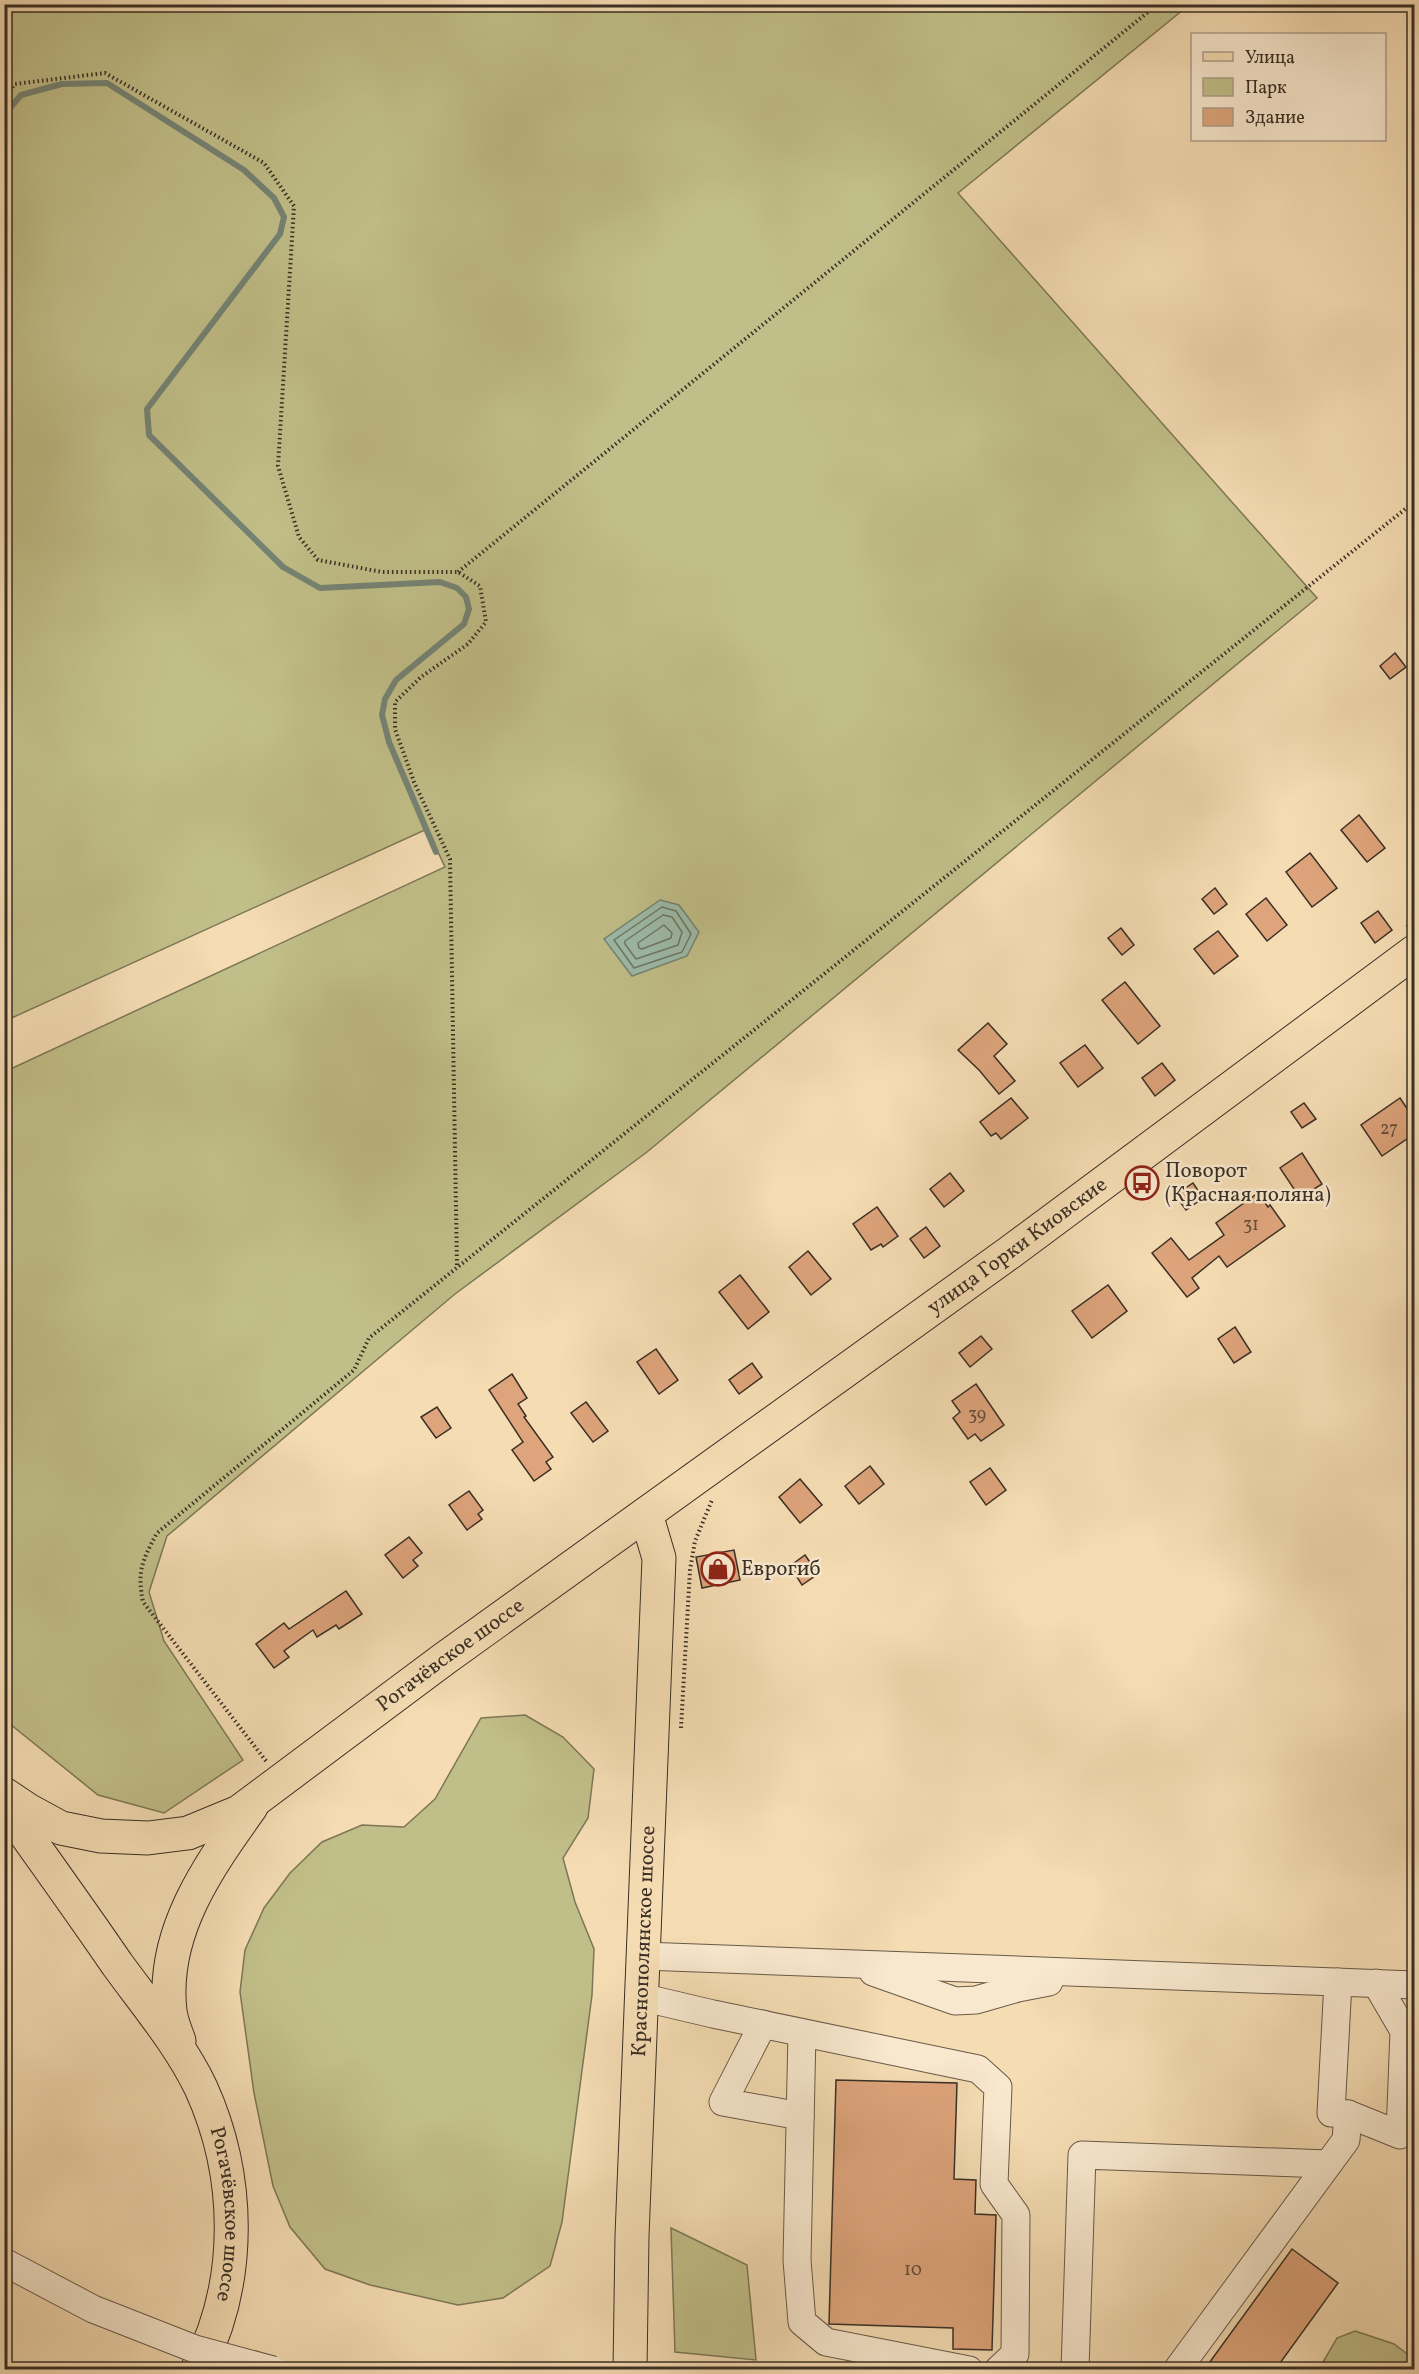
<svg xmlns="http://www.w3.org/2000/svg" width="1419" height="2374" viewBox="0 0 1419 2374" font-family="Vollkorn,serif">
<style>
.green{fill:#c1bf89;stroke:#7d7757;stroke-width:1.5}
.water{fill:#9dbcaa;stroke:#758475;stroke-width:1.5}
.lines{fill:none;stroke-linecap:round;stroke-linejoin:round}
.shore{stroke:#6b7668;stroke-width:1.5}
.stream{stroke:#758475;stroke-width:6}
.building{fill:#dea47b;stroke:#392f25;stroke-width:1.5}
.minor-casing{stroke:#685a48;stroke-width:29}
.major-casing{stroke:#392f25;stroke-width:35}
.path{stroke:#392f25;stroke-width:4;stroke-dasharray:1.5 3;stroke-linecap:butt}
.minor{stroke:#f8e8ce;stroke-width:27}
.major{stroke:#f5dcb3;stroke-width:33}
.minor-bridge-casing{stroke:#685a48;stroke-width:29;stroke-linecap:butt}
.minor-bridge{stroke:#f8e8ce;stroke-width:27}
.labels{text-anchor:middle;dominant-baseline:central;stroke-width:5;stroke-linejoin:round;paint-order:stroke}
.number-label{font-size:18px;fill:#624c3a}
.poi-label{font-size:21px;fill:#392f25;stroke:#f8e8ce;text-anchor:start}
.street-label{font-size:21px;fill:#392f25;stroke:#f8e8ce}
</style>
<rect width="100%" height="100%" fill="#f5dcb3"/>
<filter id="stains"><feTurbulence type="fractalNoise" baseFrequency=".00333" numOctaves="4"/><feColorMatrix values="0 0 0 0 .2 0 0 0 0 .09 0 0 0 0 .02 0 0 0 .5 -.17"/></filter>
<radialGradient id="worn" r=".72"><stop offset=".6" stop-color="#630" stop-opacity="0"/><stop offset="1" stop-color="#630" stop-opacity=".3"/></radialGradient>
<g class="green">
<polygon points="5,5 1189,5 958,193 1317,598 647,1152 455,1294 167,1536 149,1592 164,1641 243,1760 164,1813 98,1795 5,1720 4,1072 445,867 427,829 5,1021"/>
<polygon points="525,1715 563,1737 594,1769 588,1818 563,1858 575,1902 594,1949 592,1995 562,2222 550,2266 503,2298 458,2305 370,2285 325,2269 290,2227 273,2186 254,2093 240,1992 245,1950 264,1908 290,1873 322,1842 362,1825 404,1827 435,1799 481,1718"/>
<polygon points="671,2228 747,2265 756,2360 675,2352"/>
<polygon points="1355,2331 1394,2344 1414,2359 1414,2369 1319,2369 1337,2338"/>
</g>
<polygon class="water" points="660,900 679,905 699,932 687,956 632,976 604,939"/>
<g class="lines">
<g class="shore">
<polygon points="662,907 676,911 691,934 682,952 634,968 614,940"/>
<polygon points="663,915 672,917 682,932 678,945 636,959 625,944 625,941"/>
<polygon points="664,925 672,933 671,938 642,949 639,948 638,943"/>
</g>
<polyline class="stream" points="4,115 21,95 62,84 107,83 244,170 274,198 284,217 280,234 147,409 149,435 283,567 320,588 440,582 457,588 466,597 469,609 464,624 396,680 385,699 382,715 389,742 436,852"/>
</g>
<g class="building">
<polygon points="1395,653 1406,667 1390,679 1380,666"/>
<polygon points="1359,815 1385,848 1367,862 1341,830"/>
<polygon points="1310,853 1337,888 1312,907 1286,872"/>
<polygon points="1215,888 1227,904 1214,914 1202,899"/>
<polygon points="1266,898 1287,925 1267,941 1246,914"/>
<polygon points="1378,911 1392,930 1375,943 1361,923"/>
<polygon points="1121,928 1134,945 1122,955 1108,938"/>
<polygon points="1218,931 1238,956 1214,974 1194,949"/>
<polygon points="1125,982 1160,1026 1138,1044 1102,1000"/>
<polygon points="988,1023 1007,1044 994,1056 1015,1081 999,1094 979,1070 958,1050"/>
<polygon points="1085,1045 1103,1068 1078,1087 1060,1063"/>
<polygon points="1162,1063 1175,1080 1155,1096 1142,1078"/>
<polygon points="1011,1098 1028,1118 1001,1139 996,1133 991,1136 980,1122"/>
<polygon points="1400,1098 1414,1119 1414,1134 1382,1156 1361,1125"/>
<polygon points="1304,1103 1316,1119 1302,1128 1291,1112"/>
<polygon points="1302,1153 1322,1184 1300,1198 1280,1168"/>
<polygon points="950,1173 964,1191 944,1207 930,1189"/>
<polygon points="1193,1183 1203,1198 1186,1210 1175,1195"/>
<polygon points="1258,1193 1268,1207 1270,1205 1285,1226 1227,1267 1219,1256 1192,1278 1199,1288 1187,1297 1152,1253 1171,1238 1189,1260 1224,1235 1216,1223"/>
<polygon points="877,1207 898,1236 883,1247 881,1244 871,1250 853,1224"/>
<polygon points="926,1227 940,1246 924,1258 910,1239"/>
<polygon points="808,1251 831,1279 811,1295 789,1267"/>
<polygon points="740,1275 769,1312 748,1329 719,1292"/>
<polygon points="1108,1285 1127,1311 1092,1338 1072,1311"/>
<polygon points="1235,1327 1251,1352 1234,1363 1218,1339"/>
<polygon points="981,1336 992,1349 970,1367 959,1353"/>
<polygon points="656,1349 678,1380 659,1394 637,1362"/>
<polygon points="752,1363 762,1377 739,1394 729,1380"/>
<polygon points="512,1374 527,1398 518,1404 526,1416 524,1417 553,1457 546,1462 551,1469 534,1481 512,1450 523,1442 489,1390"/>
<polygon points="976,1384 1004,1425 981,1441 975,1434 968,1439 953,1418 960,1412 952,1401"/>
<polygon points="586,1402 608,1431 593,1442 571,1413"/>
<polygon points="437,1407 451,1428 436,1438 421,1417"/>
<polygon points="870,1466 884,1484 859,1504 845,1486"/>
<polygon points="990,1468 1006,1490 986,1505 970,1482"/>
<polygon points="800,1479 822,1505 800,1523 779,1497"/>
<polygon points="469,1491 483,1510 478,1514 482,1519 467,1530 449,1505"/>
<polygon points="409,1537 422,1553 413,1560 418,1566 403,1578 385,1555"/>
<polygon points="734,1550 740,1580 702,1588 696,1557"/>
<polygon points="805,1555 818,1574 802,1585 790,1566"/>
<polygon points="346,1591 362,1614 339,1629 336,1625 317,1637 313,1630 284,1651 289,1657 274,1668 256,1644 284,1623 289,1629"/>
<polygon points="836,2080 957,2083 954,2179 976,2180 975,2214 996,2215 992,2350 953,2349 953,2328 829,2324"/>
<polygon points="1292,2249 1338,2283 1275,2370 1204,2370"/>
</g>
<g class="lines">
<defs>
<g id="minor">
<polyline points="643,1956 1414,1985"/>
<polyline points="873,1972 955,2001 976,2000 1018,1988 1049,1982"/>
<polyline points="1338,1982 1331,2113 1348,2114 1400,2135 1404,2031 1376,1983"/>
<polyline points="641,1997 713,2014 978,2069 998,2087 994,2184 1016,2215 1015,2354 998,2370"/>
<polyline points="763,2024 723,2102 800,2116"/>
<polyline points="802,2033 797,2260 802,2322 826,2342 969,2370"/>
<polyline points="1075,2370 1082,2155 1328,2164"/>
<polyline points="1177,2370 1346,2140 1348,2114"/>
</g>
<g id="major">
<path id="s1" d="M4,1794L28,1810L61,1828L101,1836L148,1838L188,1833L239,1812L444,1659L1009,1253L1414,952"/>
<path id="s2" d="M4,1804C42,1857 80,1910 117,1964C146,2004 180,2044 201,2088C241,2176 243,2283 197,2370"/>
<path d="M179,2041C176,2032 171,2021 170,2011C161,1933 208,1867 251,1807"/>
<path id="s3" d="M630,2370L632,2236L659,1558L646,1514"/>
</g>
</defs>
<use href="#minor" class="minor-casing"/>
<use href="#major" class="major-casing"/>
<g class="path">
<polyline points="4,98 15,84 105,73 264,163 294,206 278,466 299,537 318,560 382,572 458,572 480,586 486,622 468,644 421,677 395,702 395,729 414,782 450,859 457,1267"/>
<polyline points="458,572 1158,4"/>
<polyline points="1407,927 1414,921"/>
<polyline points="681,1728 690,1570 695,1541 712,1500"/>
<path d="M266,1761L143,1602C137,1571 142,1561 157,1533L354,1370L369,1338L1414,502"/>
</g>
<use href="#minor" class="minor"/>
<use href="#major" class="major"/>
<defs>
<polyline id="minor-bridge" points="4,2262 93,2309 195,2349 273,2370"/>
</defs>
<use href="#minor-bridge" class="minor-bridge-casing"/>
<use href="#minor-bridge" class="minor-bridge"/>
</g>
<defs>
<symbol id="bus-ring" viewBox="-11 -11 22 22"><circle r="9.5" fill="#f8e8ce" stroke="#8f2418" stroke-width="1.5"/><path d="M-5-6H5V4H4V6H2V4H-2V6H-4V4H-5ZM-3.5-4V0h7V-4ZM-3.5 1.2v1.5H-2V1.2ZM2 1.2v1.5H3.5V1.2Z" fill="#8f2418"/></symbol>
<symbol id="shop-ring" viewBox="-11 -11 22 22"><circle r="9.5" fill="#f8e8ce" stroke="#8f2418" stroke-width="1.5"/><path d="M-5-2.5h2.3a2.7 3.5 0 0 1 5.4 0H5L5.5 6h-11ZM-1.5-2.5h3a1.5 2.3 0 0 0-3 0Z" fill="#8f2418"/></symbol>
</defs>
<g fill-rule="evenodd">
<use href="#bus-ring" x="1123" y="1164" width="38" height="38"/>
<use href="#shop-ring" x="699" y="1550" width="38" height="38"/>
</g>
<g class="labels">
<g class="number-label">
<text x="1389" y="1129">27</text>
<text x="1251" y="1225">31</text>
<text x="977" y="1415">39</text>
<text x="913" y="2270">10</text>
</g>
<g class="poi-label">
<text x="1165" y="1171">Поворот<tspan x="1165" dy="24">(Красная поляна)</tspan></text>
<text x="741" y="1569">Еврогиб</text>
</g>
<g class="street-label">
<text stroke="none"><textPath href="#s1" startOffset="1212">улица Горки Киовские</textPath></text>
<text stroke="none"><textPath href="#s1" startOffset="513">Рогачёвское шоссе</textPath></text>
<text stroke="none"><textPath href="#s3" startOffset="429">Краснополянское шоссе</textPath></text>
<text stroke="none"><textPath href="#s2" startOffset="476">Рогачёвское шоссе</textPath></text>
</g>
</g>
<rect width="1419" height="2374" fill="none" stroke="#f5dcb3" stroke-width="24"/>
<rect x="6" y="6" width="1407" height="2362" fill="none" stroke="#392f25" stroke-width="3"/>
<rect x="12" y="12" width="1395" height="2350" fill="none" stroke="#392f25" stroke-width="1.5"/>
<rect x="1191" y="33" width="195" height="108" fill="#f8e8ce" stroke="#ac9e8a" stroke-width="1.5"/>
<rect x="1203" y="52" width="30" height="9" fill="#f5dcb3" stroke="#ac9e8a" stroke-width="1.5"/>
<text x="1245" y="63" font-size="18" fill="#392f25">Улица</text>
<rect x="1203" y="78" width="30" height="18" fill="#c1bf89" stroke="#ac9e8a" stroke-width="1.5"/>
<text x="1245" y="93" font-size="18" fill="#392f25">Парк</text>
<rect x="1203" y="108" width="30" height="18" fill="#dea47b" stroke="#ac9e8a" stroke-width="1.5"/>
<text x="1245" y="123" font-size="18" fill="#392f25">Здание</text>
<rect width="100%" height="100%" filter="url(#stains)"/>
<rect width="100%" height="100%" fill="url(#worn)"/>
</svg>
